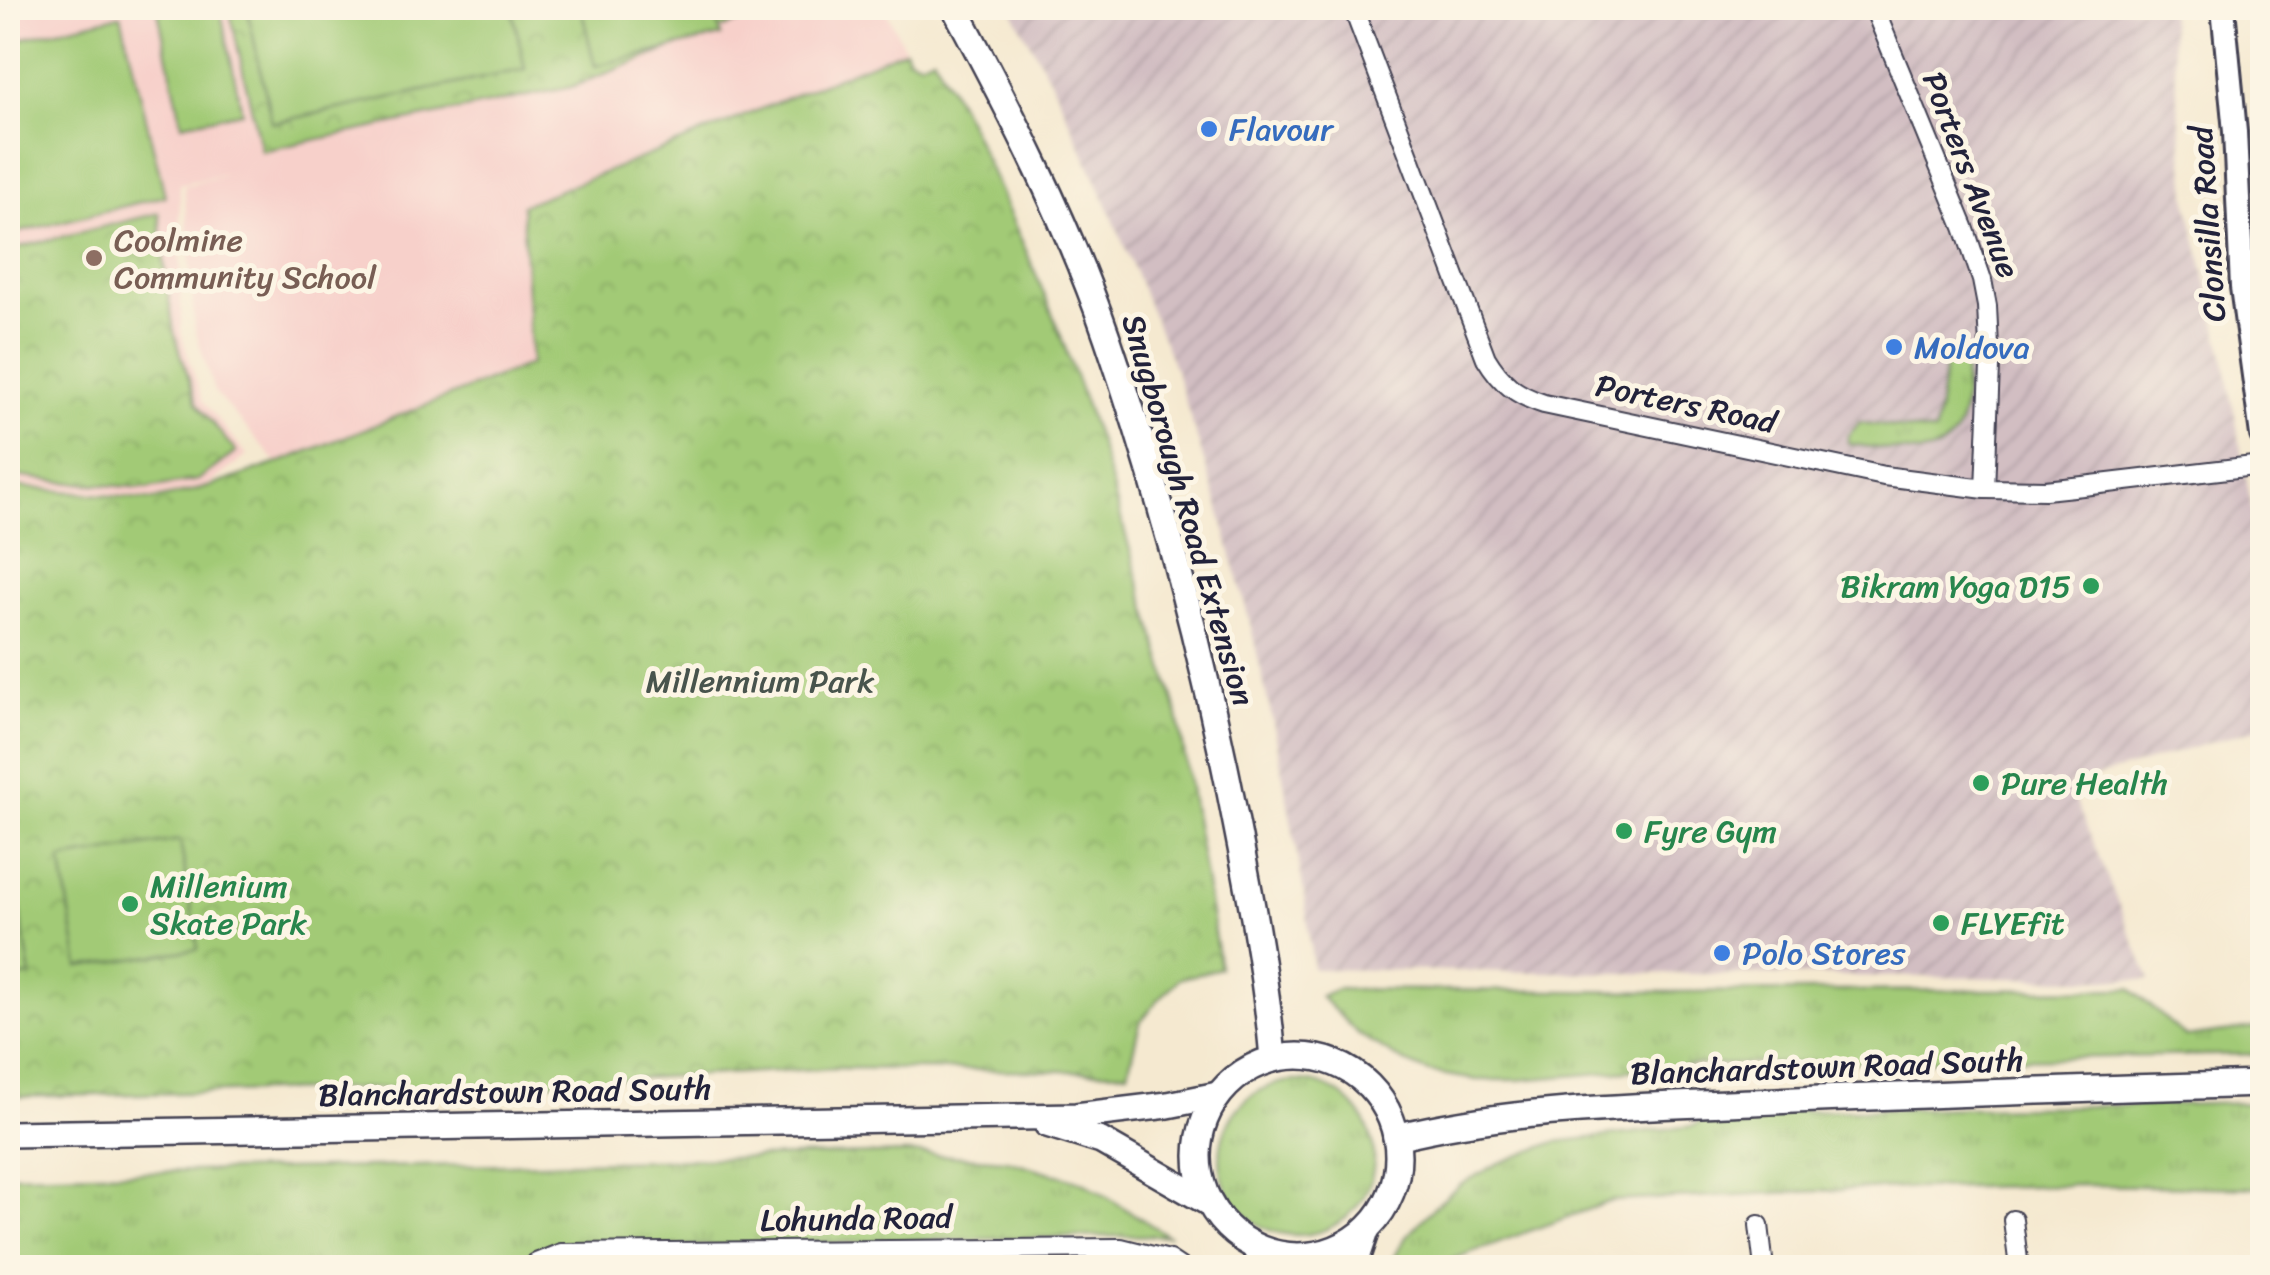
<svg xmlns="http://www.w3.org/2000/svg" width="2270" height="1275" viewBox="0 0 2270 1275" font-family="Sriracha,sans-serif">
<style>
.built{fill:#f7d0ca}
.industrial{fill:url(#industrial-furrows)}
.grass{fill:url(#grass-tufts);stroke:#627658;stroke-width:2.5}
.park{fill:url(#park-crowns);stroke:#627658;stroke-width:2.5}
.garden{fill:#a2ca76;stroke:#627658;stroke-width:2.5}
.lines{fill:none;stroke-linecap:round;stroke-linejoin:round}
.minor-casing{stroke:#424051;stroke-width:22}
.tertiary-casing{stroke:#424051;stroke-width:28}
.secondary-casing{stroke:#424051;stroke-width:30}
.minor{stroke:#fff;stroke-width:18}
.tertiary{stroke:#fff;stroke-width:22}
.secondary{stroke:#fff;stroke-width:25}
.shop-dot{fill:#3f7fe0;stroke:#fcf5e5;stroke-width:4}
.education-dot{fill:#8d6e63;stroke:#fcf5e5;stroke-width:4}
.leisure-dot{fill:#2e9e5b;stroke:#fcf5e5;stroke-width:4}
.labels{text-anchor:middle;dominant-baseline:central;stroke-width:10;stroke-linejoin:round;paint-order:stroke}
.shop-label{font-size:32px;fill:#366cbe;stroke:#fcf5e5;text-anchor:start}
.street-label{font-size:32px;fill:#22223b;stroke:#fcf5e5}
.education-label{font-size:32px;fill:#785e54;stroke:#fcf5e5;text-anchor:start}
.leisure-label{font-size:32px;fill:#27864d;stroke:#fcf5e5;text-anchor:start}
.park-label{font-size:32px;fill:#48544d;stroke:#fcf5e5}
</style>
<defs>
<pattern id="industrial-furrows" width="10" height="10" patternUnits="userSpaceOnUse" patternTransform="scale(2.5)"><rect width="10" height="10" fill="#d2bec2"/><path d="M-1 1l2-2M0 10L10 0M9 11l2-2" fill="none" stroke="#b4a3a8"/></pattern>
<pattern id="grass-tufts" width="24" height="20" patternUnits="userSpaceOnUse" patternTransform="scale(2.5)"><rect width="24" height="20" fill="#a2ca76"/><path d="M3 7l-1-3M5 7V3M7 7l1-3M15 17l-1-3M17 17v-4M19 17l1-3" fill="none" stroke="#8bad67"/></pattern>
<pattern id="park-crowns" width="20" height="18" patternUnits="userSpaceOnUse" patternTransform="scale(2.5)"><rect width="20" height="18" fill="#a2ca76"/><path d="M2 6a3 3 0 1 1 6 0M12 15a3 3 0 1 1 6 0" fill="none" stroke="#8bad67"/></pattern>
</defs>
<rect width="100%" height="100%" fill="#fcf5e5"/>
<filter id="ink" filterUnits="userSpaceOnUse"><feTurbulence type="fractalNoise" baseFrequency=".01" numOctaves="2"/><feDisplacementMap in="SourceGraphic" scale="20" xChannelSelector="R" yChannelSelector="G"/><feConvolveMatrix kernelMatrix="1 2 1 2 8 2 1 2 1" color-interpolation-filters="sRGB"/></filter>
<filter id="wash" filterUnits="userSpaceOnUse"><feTurbulence type="fractalNoise" baseFrequency=".0048" numOctaves="4" result="noise"/><feDisplacementMap in="SourceGraphic" scale="40" xChannelSelector="R" yChannelSelector="G"/><feGaussianBlur stdDeviation="2.25" result="paint"/><feColorMatrix in="noise" values="0 0 0 0 0 0 0 0 0 0 0 0 0 0 0 0 0 1.4 0 .05"/><feComposite in="paint" operator="in"/></filter>
<g filter="url(#wash)">
<rect width="100%" height="100%" fill="#f5e9d0"/>
<polygon class="built" points="8,8 885,8 905,49 521,205 530,364 276,462 214,391 195,329 184,186 236,172 180,184 181,333 202,400 247,455 207,486 152,498 8,484"/>
<polygon class="industrial" points="1011,8 2169,8 2188,203 2225,360 2255,526 2262,543 2262,727 2069,785 2150,980 1313,969 1304,893 1275,732 1250,623 1219,508 1175,369 1108,207 1053,85"/>
<g class="grass">
<path d="M1961,359H1965C1964,400 1970,452 1915,453L1848,444V436L1859,422L1935,433L1945,364Z"/>
<polygon points="1337,989 1663,992 2131,989 2186,1037 2262,1027 2262,1054 1697,1065 1520,1080 1476,1080 1429,1072 1402,1061 1357,1033 1320,996"/>
<circle cx="1297" cy="1158" r="77"/>
<polygon points="2262,1103 2262,1188 2084,1185 1861,1189 1611,1201 1431,1267 1388,1268 1406,1237 1434,1207 1460,1185 1497,1164 1555,1142 1693,1126 1713,1116 1796,1111"/>
<polygon points="908,1153 1007,1160 1085,1183 1167,1235 541,1249 532,1252 518,1268 8,1267 8,1175 508,1164"/>
</g>
<g class="park">
<polygon points="229,8 775,8 571,87 261,151"/>
<polygon points="905,49 909,58 920,62 933,56 968,121 1027,253 1056,323 1098,439 1178,716 1220,968 1179,979 1157,1001 1140,1022 1128,1072 840,1068 483,1086 8,1097 8,486 153,500 208,487 278,463 531,364 522,205 679,143"/>
<polygon points="159,213 166,280 174,332 197,404 236,452 198,480 147,488 62,482 8,475 8,250"/>
</g>
<g class="garden">
<polygon points="175,8 220,8 242,112 182,124 158,11"/>
<polygon points="247,8 512,8 525,69 272,123"/>
<polygon points="581,8 714,8 721,36 595,66"/>
<polygon points="121,15 165,196 8,235 8,42"/>
<polygon points="180,840 198,949 79,967 61,859"/>
<polygon points="12,864 31,976 8,979 8,865"/>
</g>
</g>
<g filter="url(#ink)">
<g class="lines">
<defs>
<g id="minor">
<path d="M1353,8L1486,358C1501,383 1516,395 1544,404L1884,476L1985,489L2045,490L2083,486L2262,465"/>
<polyline points="1874,8 1964,227 1982,280 1987,306 1990,367 1985,489"/>
<polyline points="2013,1220 2019,1268"/>
<polyline points="1759,1225 1764,1268"/>
<polyline points="533,1268 536,1263 561,1253 1121,1248 1169,1260 1181,1268"/>
</g>
<g id="tertiary">
<polyline points="2223,8 2235,132 2242,287 2262,435"/>
<polyline points="1252,1245 1263,1268"/>
<polyline points="1355,1268 1369,1227"/>
</g>
<g id="secondary">
<path d="M955,8C1012,114 1068,223 1107,337C1157,482 1197,632 1228,782C1246,873 1265,965 1273,1058"/>
<circle cx="1298" cy="1156" r="100"/>
<polyline points="1047,1124 1101,1141 1209,1203"/>
<polyline points="8,1134 1076,1116 1168,1105 1218,1095"/>
<path d="M1396,1137C1513,1108 1633,1107 1752,1102C1922,1094 2092,1089 2262,1084"/>
</g>
</defs>
<use href="#minor" class="minor-casing"/>
<use href="#tertiary" class="tertiary-casing"/>
<use href="#secondary" class="secondary-casing"/>
<use href="#minor" class="minor"/>
<use href="#tertiary" class="tertiary"/>
<use href="#secondary" class="secondary"/>
</g>
</g>
<g class="shop-dot">
<circle cx="1209" cy="129" r="10"/>
<circle cx="1894" cy="347" r="10"/>
<circle cx="1722" cy="953" r="10"/>
</g>
<circle class="education-dot" cx="94" cy="258" r="10"/>
<g class="leisure-dot">
<circle cx="2091" cy="586" r="10"/>
<circle cx="1981" cy="783" r="10"/>
<circle cx="1624" cy="831" r="10"/>
<circle cx="130" cy="904" r="10"/>
<circle cx="1941" cy="923" r="10"/>
</g>
<g class="labels">
<g class="shop-label">
<text x="1229" y="129">Flavour</text>
<text x="1914" y="347">Moldova</text>
<text x="1742" y="953">Polo Stores</text>
</g>
<g class="street-label">
<text transform="translate(1971 175) rotate(69)">Porters Avenue</text>
<text transform="translate(2208 224) rotate(-94)">Clonsilla Road</text>
<text transform="translate(1686 404) rotate(12)">Porters Road</text>
<text transform="translate(1188 510) rotate(74)">Snugborough Road Extension</text>
<text transform="translate(1827 1067) rotate(-2)">Blanchardstown Road South</text>
<text transform="translate(515 1092) rotate(-1)">Blanchardstown Road South</text>
<text transform="translate(856 1219) rotate(-1)">Lohunda Road</text>
</g>
<g class="education-label">
<text x="114" y="240">Coolmine<tspan x="114" dy="37">Community School</tspan></text>
</g>
<g class="leisure-label">
<text x="2071" y="586" text-anchor="end">Bikram Yoga D15</text>
<text x="2001" y="783">Pure Health</text>
<text x="1644" y="831">Fyre Gym</text>
<text x="150" y="886">Millenium<tspan x="150" dy="37">Skate Park</tspan></text>
<text x="1961" y="923">FLYEfit</text>
</g>
<g class="park-label">
<text x="760" y="681">Millennium Park</text>
</g>
</g>
<rect width="2270" height="1275" fill="none" stroke="#fcf5e5" stroke-width="40"/>
</svg>
